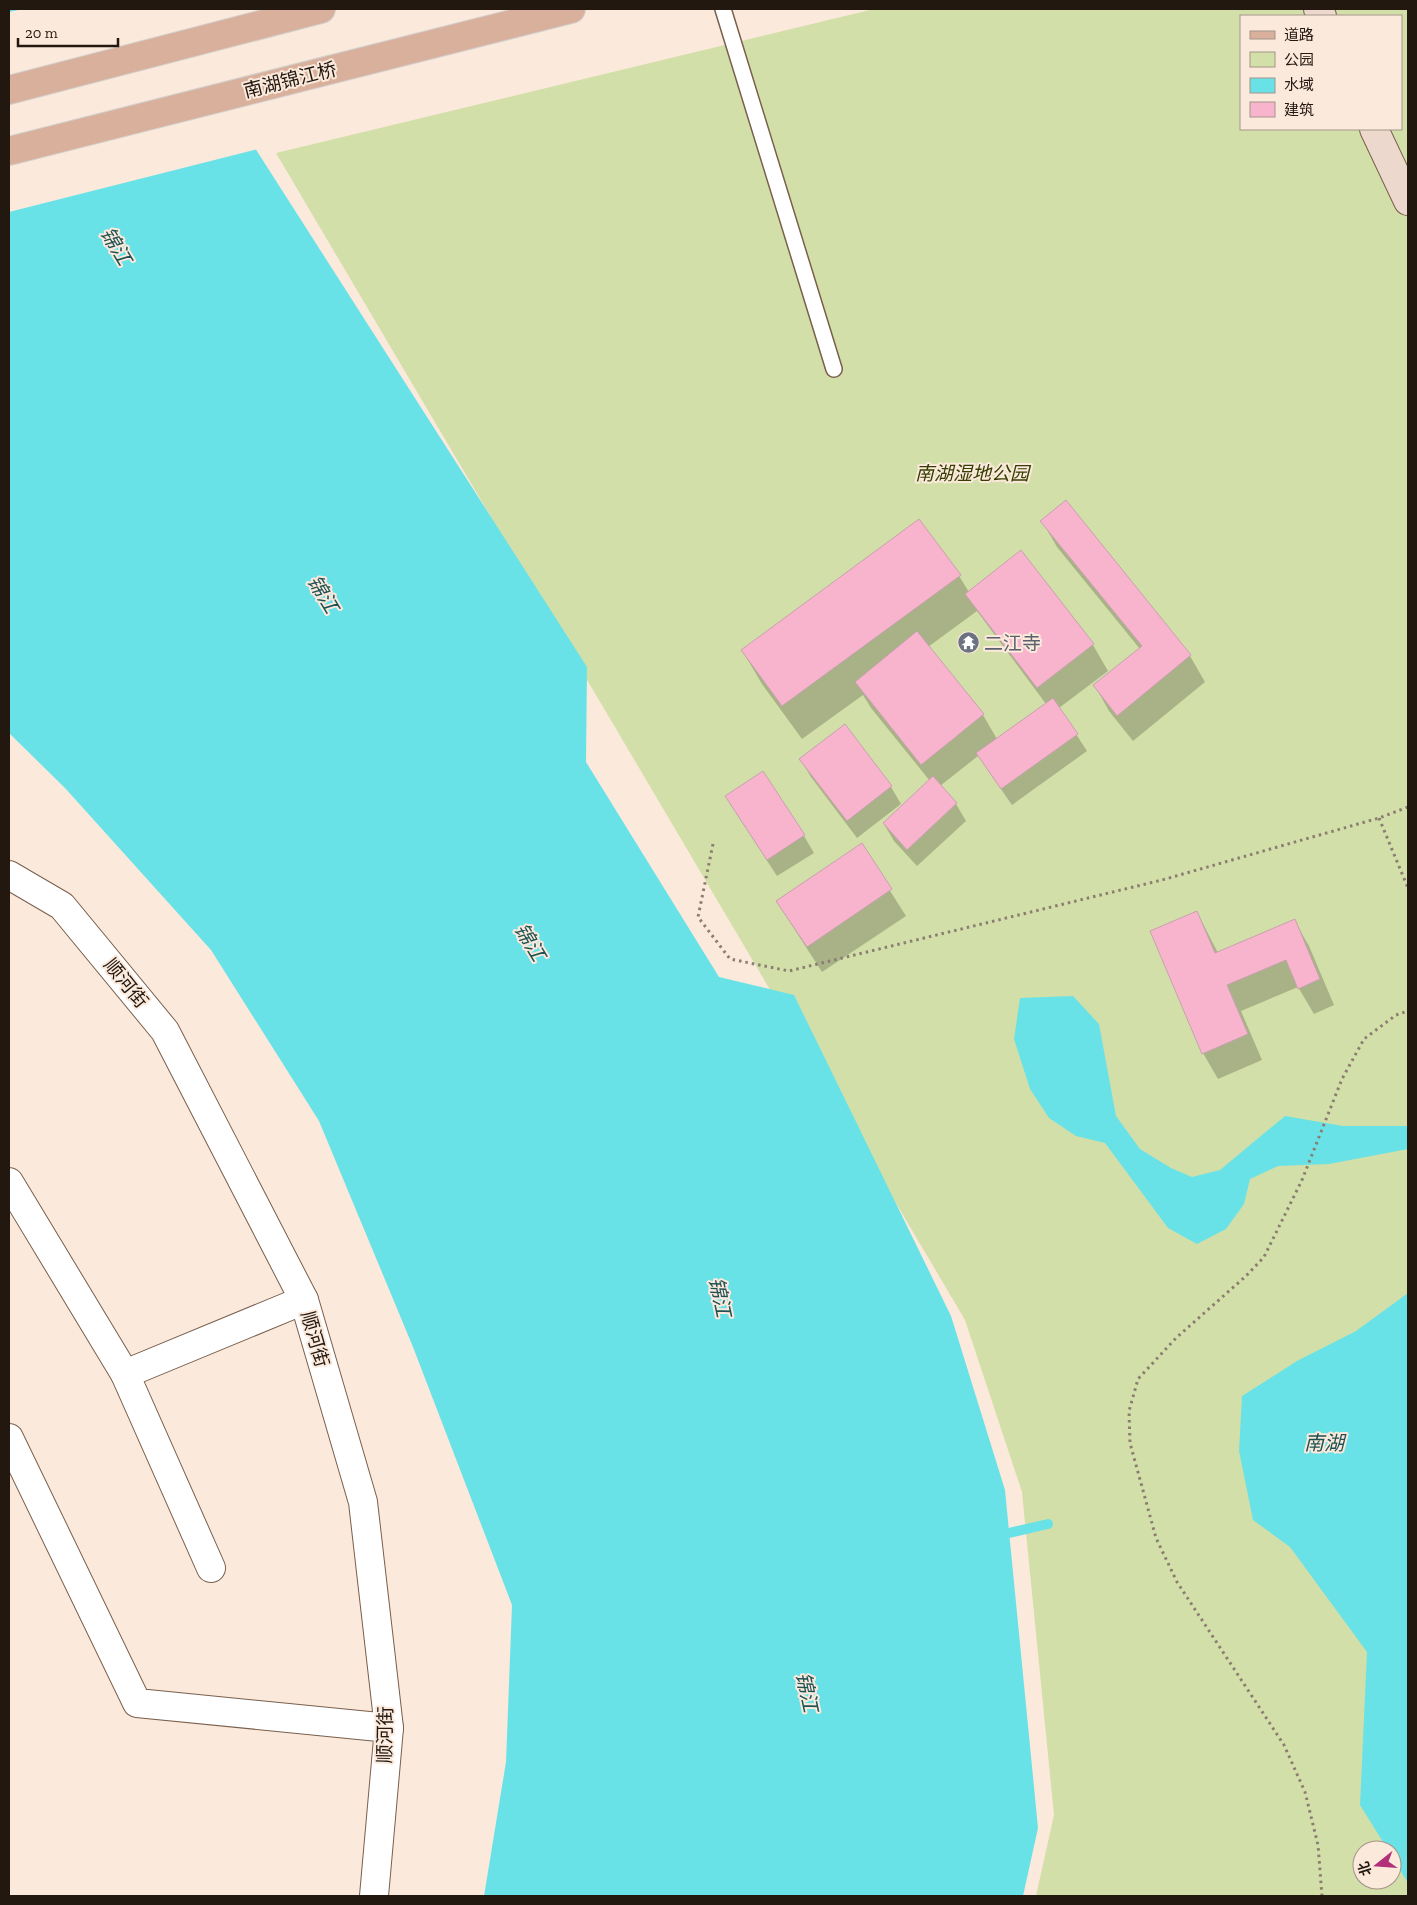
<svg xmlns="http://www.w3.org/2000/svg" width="1417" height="1905" viewBox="0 0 1417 1905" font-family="'Zilla Slab','Noto Sans SC',serif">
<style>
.green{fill:#d3dfa8;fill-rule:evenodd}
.water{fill:#69e2e7}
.pier{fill:#fbe9dc}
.shadow{fill:#0003;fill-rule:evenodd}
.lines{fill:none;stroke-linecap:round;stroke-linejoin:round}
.stream{stroke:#69e2e7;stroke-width:10}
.building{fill:#f9b4cd;stroke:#c5a2ae}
.service-casing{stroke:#795f4c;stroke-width:18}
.minor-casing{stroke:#795f4c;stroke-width:30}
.tertiary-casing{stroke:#795f4c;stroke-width:30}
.secondary-casing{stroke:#795f4c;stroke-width:30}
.primary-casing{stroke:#d3d1cf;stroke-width:30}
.path{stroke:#8b7d72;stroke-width:3;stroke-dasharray:2.5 4;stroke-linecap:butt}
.service{stroke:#fff;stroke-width:15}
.minor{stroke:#fff;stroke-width:28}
.tertiary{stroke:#fff;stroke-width:28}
.secondary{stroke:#ecd8cd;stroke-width:28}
.primary{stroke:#d9b09b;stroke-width:28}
.labels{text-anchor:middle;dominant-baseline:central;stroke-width:4;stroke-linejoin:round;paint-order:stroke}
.street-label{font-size:19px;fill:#221810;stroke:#fbe9dc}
.park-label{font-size:19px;font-style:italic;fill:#353e00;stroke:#fbe9dc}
.worship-label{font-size:19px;fill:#5b616d;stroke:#fbe9dc;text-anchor:start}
.water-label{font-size:20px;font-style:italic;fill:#1e5254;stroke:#fbe9dc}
</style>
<rect width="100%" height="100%" fill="#fbe9dc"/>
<path class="green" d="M874,9H1408V1896H1036L1054,1815L1022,1492L965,1320L276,153ZM1241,16H1401V129H1241ZM1362,1850H1392V1880H1362Z"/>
<g class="water">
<polygon points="9,9 166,9 587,667 586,762 719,977 794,995 951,1316 1005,1490 1038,1828 1023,1896 484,1896 506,1762 512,1605 413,1347 319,1121 211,950 65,788 9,733"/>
<polygon points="1073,996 1099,1024 1116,1116 1140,1149 1171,1168 1192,1177 1220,1170 1285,1116 1343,1126 1408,1126 1408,1149 1329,1164 1278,1166 1250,1179 1244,1204 1226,1229 1197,1244 1168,1228 1105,1143 1076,1136 1049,1118 1030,1089 1014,1039 1020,998"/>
<polygon points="1408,1293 1408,1883 1392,1857 1392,1850 1388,1850 1360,1805 1367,1652 1290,1547 1253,1520 1239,1451 1242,1396 1297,1361 1356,1331"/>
</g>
<polygon class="pier" points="23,9 169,9 258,149 9,212 9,12"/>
<g class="shadow">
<polygon points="1066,502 1190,656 1205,682 1133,741 1109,711 1095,686 1140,649 1057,547 1042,521"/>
<path d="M959,576L969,592L1093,645L1108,671L1059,708L1087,751L1012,805L978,756L940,786L956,804L966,821L917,866L894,841L884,824L930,781L871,708L863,695L802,739L762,684L742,650ZM977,611L1046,704L997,739L983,715L928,647Z"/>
<polygon points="801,760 891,787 901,804 857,838 811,777"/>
<polygon points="736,813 804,836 814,853 777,876"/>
<polygon points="861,845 906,916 822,972 777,902"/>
<polygon points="1197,912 1218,953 1294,920 1309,946 1334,1005 1314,1014 1298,987 1241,1011 1262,1060 1218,1079 1203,1053"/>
</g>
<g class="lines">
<polyline class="stream" points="996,1536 1048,1524"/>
</g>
<g class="building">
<polygon points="1066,500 1191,655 1117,716 1093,685 1142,646 1040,521"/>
<polygon points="919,519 961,575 782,706 741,650"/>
<polygon points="1021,550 1094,644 1037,688 965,594"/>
<polygon points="917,631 984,714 921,765 855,682"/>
<polygon points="1053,698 1078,734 1001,789 976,753"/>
<polygon points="845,724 892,786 847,821 799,759"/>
<polygon points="763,771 805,835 767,860 725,796"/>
<polygon points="933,776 957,803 907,850 883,823"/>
<polygon points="862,843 892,889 807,947 776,901"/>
<polygon points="1197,911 1215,953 1295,919 1320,979 1298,989 1286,960 1227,985 1248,1034 1202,1054 1150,931"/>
</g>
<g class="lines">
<defs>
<polyline id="service" points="723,9 834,369"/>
<g id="minor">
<polyline points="9,1182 125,1374 304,1300"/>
<polyline points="125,1374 211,1568"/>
<polyline points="9,1438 137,1703 389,1728"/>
</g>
<polyline id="tertiary" points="9,875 62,906 165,1031 304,1300 363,1502 389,1728 374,1896"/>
<g id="secondary">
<polyline points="1318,9 1322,16"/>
<polyline points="1374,129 1408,201"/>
</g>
<g id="primary">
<polyline points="9,90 321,9"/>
<polyline points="9,151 571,9"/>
</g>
</defs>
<use href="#service" class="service-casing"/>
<use href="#minor" class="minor-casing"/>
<use href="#tertiary" class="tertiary-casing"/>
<use href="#secondary" class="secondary-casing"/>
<use href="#primary" class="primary-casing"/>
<g class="path">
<polyline points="1379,818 1408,888"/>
<polyline points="713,844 698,917 730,959 789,971 1162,880 1379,818 1408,807"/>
<polyline points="1322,1896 1318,1845 1305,1792 1284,1745 1177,1582 1156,1538 1130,1443 1129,1411 1138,1379 1176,1338 1246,1276 1264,1257 1302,1180 1342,1079 1364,1039 1396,1015 1408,1011"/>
</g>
<use href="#service" class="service"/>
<use href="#minor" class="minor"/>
<use href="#tertiary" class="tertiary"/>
<use href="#secondary" class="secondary"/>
<use href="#primary" class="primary"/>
</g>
<defs>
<symbol id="temple-disc" viewBox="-11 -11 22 22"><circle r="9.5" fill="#6b7280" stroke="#fbe9dc"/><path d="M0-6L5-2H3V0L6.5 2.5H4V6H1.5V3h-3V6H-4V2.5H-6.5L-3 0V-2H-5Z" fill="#fff"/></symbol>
</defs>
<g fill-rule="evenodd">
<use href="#temple-disc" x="956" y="630" width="25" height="25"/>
</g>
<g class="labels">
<g class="street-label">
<text transform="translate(290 80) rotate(-14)">南湖锦江桥</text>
<text transform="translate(126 983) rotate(51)">顺河街</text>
<text transform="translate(315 1339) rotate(74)">顺河街</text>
<text transform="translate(385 1735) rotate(-89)">顺河街</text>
</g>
<g class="park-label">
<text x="972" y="473">南湖湿地公园</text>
</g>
<g class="worship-label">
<text x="984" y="643">二江寺</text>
</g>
<g class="water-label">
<text transform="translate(116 246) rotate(59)">锦江</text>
<text transform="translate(323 594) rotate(59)">锦江</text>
<text transform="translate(530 942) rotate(59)">锦江</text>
<text transform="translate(720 1297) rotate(78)">锦江</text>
<text x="1324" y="1443">南湖</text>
<text transform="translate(807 1692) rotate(78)">锦江</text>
</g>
</g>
<rect width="1417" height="1905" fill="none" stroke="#221810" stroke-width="20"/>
<rect x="1240" y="15" width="162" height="115" fill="#fbe9dc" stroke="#a4958a"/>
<rect x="1250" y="31" width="25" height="8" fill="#d9b09b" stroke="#a4958a"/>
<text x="1284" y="40" font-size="15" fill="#221810">道路</text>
<rect x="1250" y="52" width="25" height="15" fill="#d3dfa8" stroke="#a4958a"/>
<text x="1284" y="65" font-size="15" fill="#221810">公园</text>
<rect x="1250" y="78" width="25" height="15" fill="#69e2e7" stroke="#a4958a"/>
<text x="1284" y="90" font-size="15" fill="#221810">水域</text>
<rect x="1250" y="102" width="25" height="15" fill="#f9b4cd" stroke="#a4958a"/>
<text x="1284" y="115" font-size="15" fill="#221810">建筑</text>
<g transform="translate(1377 1865) rotate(253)"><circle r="24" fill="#fbe9dc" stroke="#a4958a"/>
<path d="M0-4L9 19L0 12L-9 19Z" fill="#b23079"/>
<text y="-8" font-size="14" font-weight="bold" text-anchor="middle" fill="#221810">北</text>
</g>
<path d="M18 38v8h100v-8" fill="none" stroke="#221810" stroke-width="2.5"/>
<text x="25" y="38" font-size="15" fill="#221810" stroke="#fbe9dc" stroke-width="4" paint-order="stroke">20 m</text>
</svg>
